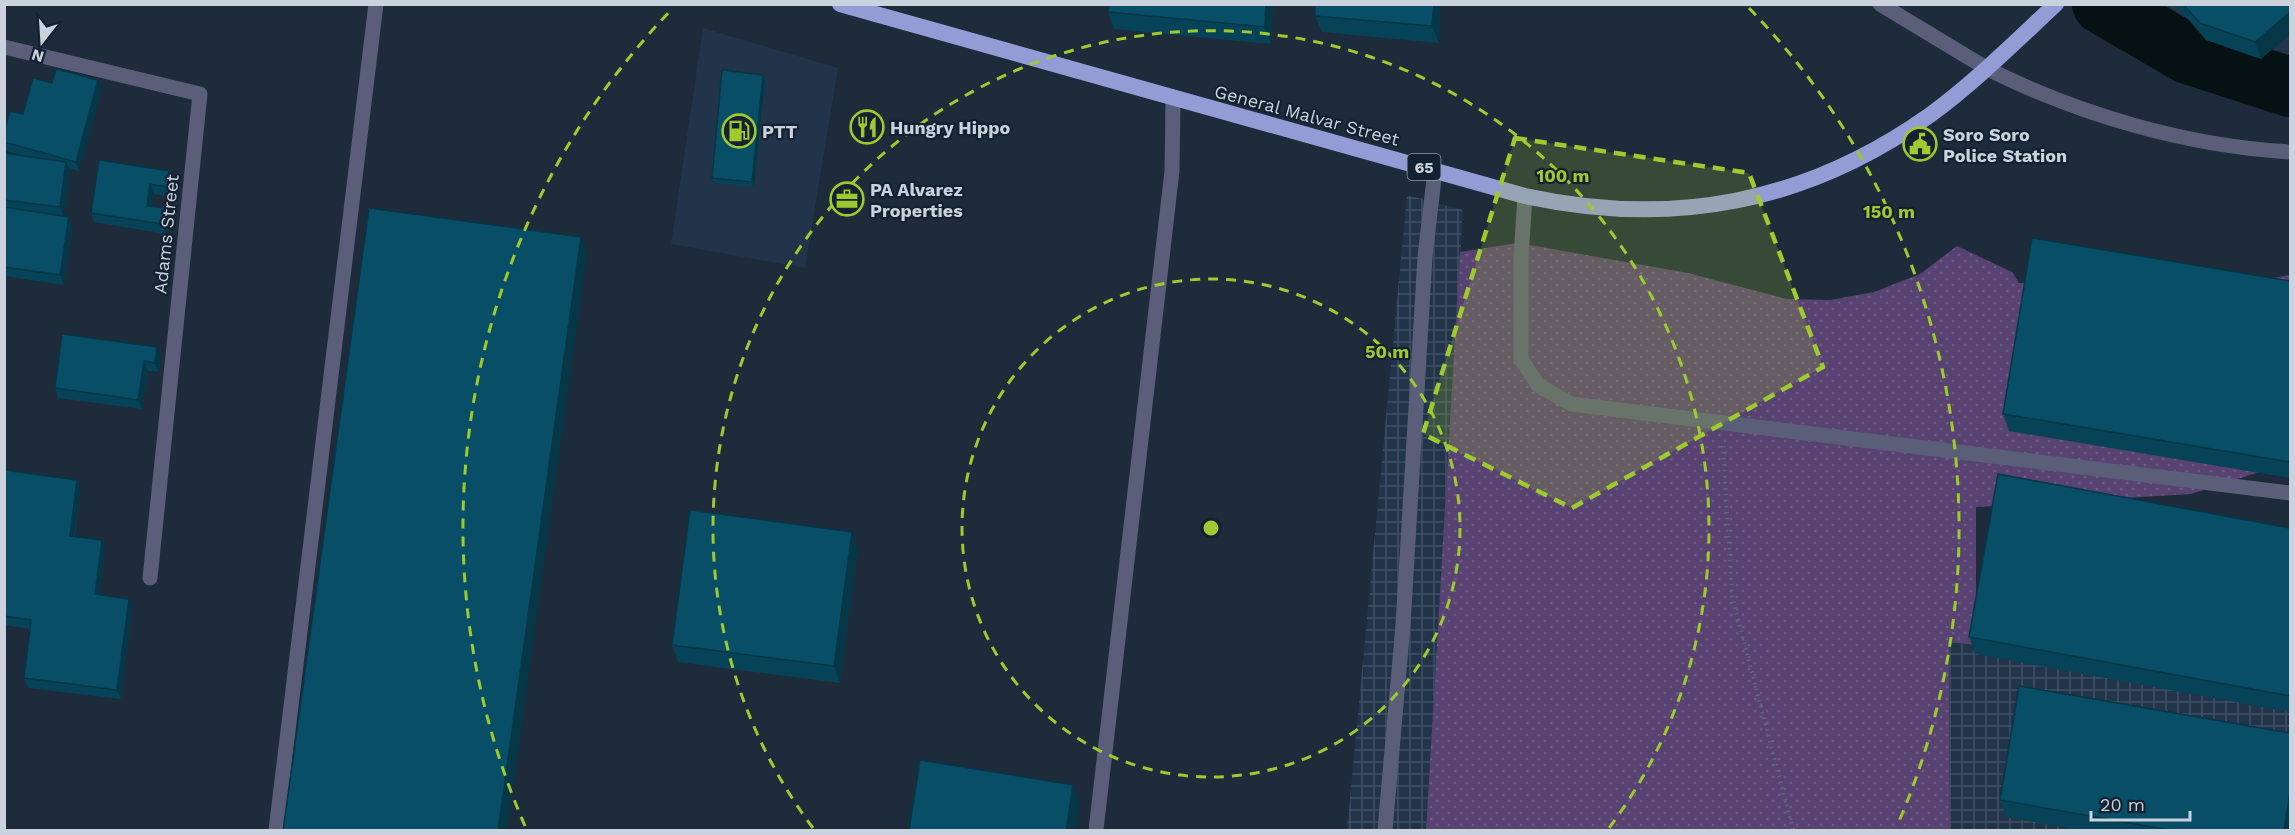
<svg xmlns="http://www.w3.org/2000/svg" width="2295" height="835" viewBox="0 0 2295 835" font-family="'Work Sans',sans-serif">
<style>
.built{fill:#213449}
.industrial{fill:url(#industrial-grid)}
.green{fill:url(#green-dots)}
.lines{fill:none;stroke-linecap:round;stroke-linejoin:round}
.river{stroke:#051112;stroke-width:60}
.path{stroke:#5d6977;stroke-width:4;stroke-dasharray:1.5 4.5;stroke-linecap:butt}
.service{stroke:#5b5e78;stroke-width:15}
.minor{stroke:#5b5e78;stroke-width:15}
.tertiary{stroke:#5b5e78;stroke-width:15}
.trunk{stroke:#949cd6;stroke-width:16}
.wall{fill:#074358}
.shaded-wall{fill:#063747}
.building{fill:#084e66;stroke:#063747;stroke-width:1.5}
.marked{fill:#9eca2f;fill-opacity:0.2;stroke:#9eca2f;stroke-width:4.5;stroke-dasharray:12 8;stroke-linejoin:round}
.ring{fill:none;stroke:#9eca2f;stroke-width:3;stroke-dasharray:10 8}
.labels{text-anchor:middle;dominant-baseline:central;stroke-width:4.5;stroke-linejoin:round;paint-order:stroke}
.shield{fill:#142131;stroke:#939da9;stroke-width:1.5}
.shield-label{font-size:16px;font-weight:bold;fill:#c9d2dd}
.street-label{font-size:18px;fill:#c9d2dd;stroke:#142131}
.poi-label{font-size:18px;font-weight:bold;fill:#c9d2dd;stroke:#142131;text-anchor:start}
.centre{fill:#9eca2f;stroke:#142131;stroke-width:3}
.ring-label{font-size:18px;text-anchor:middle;font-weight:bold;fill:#9eca2f;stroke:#142131;stroke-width:4.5;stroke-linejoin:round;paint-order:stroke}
</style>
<defs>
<pattern id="industrial-grid" width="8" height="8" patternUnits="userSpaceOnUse" patternTransform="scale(1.5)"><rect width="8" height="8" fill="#213449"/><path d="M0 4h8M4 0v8" fill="none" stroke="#405063"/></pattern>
<pattern id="green-dots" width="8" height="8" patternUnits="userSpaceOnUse" patternTransform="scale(1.5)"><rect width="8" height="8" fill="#584272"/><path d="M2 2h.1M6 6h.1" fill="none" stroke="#6f5c86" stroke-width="1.8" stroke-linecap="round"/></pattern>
</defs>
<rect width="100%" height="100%" fill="#1d2b3b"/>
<g class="built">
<polygon points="2168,4 2290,5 2290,64 2283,65 2234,53 2193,38"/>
<polygon points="703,28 838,68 805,268 671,244"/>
</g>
<g class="industrial">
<polygon points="1407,195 1463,210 1426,830 1347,830"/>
<polygon points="1949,641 2290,695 2290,830 1950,830"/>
</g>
<polygon class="green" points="1518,243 1688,273 1787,299 1830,300 1874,292 1920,274 1957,246 2012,272 2019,283 2267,279 2290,275 2290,462 2191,494 1976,507 1976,645 1949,642 1950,830 1426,830 1460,252"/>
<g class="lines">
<polyline class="river" points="2102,4 2188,54 2290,87"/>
<polyline class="path" points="1723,446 1732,596 1793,830"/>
<g class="service">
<polyline points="1525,196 1521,257 1521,359 1538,385 1571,404 2290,493"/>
<polyline points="1096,830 1172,171 1173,100"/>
<polyline points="1385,830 1403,625 1425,257 1435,170"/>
</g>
<g class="minor">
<polyline points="1880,4 1986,68"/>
<polyline points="4,47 200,94 150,578"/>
<polyline points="276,830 376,4"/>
</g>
<path class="tertiary" d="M1986,68C2079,115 2187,146 2290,152"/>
<path class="trunk" d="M840,4L1525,196C1673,228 1806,203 1930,115C1975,82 2015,42 2056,4"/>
</g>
<g class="wall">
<polygon points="1109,4 1273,4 1271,44 1114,29 1108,12"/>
<polygon points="1440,4 1439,43 1322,32 1315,16"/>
<polygon points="2175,4 2290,4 2290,34 2261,59 2206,40"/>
<polygon points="763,75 765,80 754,187 714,183 712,178"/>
<polygon points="52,83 102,89 79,171 68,168 70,172 64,216 69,217 72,227 64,285 4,276 4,153 25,156 6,151 4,148 4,133"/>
<polygon points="99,160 174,181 171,197 154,194 152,207 168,218 166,234 94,222 91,213"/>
<polygon points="2290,281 2290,478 2009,431 2003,414"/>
<polygon points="62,334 161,357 158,372 148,371 142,409 58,398 55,388"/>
<polygon points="4,470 80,489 75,536 102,540 105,549 99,595 132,608 121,699 28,688 24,678 30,629 4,625"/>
<polygon points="2290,528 2290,712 1975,654 1969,637"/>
<polygon points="858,549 840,683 678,662 672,645"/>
<polygon points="2000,800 2290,831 2083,831 2006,817"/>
</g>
<g class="shaded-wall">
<polygon points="1266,4 1273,4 1271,44 1265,27"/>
<polygon points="1434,4 1440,4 1439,43 1432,26"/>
<polygon points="2290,12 2290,34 2261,59 2255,42"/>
<polygon points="763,75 765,80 754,187 752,182"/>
<polygon points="98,80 102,89 79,171 76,162"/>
<polygon points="66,162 70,172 64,217 60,207"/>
<polygon points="170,171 174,181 171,197 167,187"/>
<polygon points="150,184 154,194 151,215 147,206"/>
<polygon points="165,208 168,218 166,234 162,224"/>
<polygon points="69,217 72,227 64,285 60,275"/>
<polygon points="581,237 587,254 507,831 498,831"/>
<polygon points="157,347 161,357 158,372 155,363"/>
<polygon points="144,361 148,371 142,409 138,400"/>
<polygon points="77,480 80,489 73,545 70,536"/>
<polygon points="852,532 858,549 840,683 834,666"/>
<polygon points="102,540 105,549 98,604 95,594"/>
<polygon points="129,599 132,608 121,699 117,690"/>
<polygon points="1073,785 1080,802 1075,831 1066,831"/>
<polygon points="2290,792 2290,831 2284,831"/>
</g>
<g class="building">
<polygon points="1109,4 1266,4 1265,27 1108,12"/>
<polygon points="1315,4 1434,4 1432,26 1315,16"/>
<polygon points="2183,4 2290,4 2290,12 2255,42 2200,23"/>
<polygon points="56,69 98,80 76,162 4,142 4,133 10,111 23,114 33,78 52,83"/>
<polygon points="722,70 763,75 752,182 712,178"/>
<polygon points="4,153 66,162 60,207 4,200"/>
<polygon points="99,160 170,171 167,187 150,184 147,206 165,208 162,224 91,213"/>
<polygon points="4,207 69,217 60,275 4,267"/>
<polygon points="369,208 581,237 498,831 283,831"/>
<polygon points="2032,238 2290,281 2290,462 2003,414"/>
<polygon points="62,334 157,347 155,363 144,361 138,400 55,388"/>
<polygon points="4,470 77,480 70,536 102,540 95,594 129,599 117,690 24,678 31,620 4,616"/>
<polygon points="1998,474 2290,528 2290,696 1969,637"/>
<polygon points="690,510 852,532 834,666 672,645"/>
<polygon points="2019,686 2290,733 2290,792 2284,831 2175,831 2000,800"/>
<polygon points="920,760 1073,785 1066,831 909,831"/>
</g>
<path class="marked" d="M1515,138L1749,173L1823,367L1572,508L1423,434Z"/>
<g class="ring">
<circle cx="1211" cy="528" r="249"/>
<path d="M813 828A498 498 0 1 1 1609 828"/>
<path d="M525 826A748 748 0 0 1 673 8M1749 8A748 748 0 0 1 1897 826"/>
</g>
<defs>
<symbol id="restaurant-ring" viewBox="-11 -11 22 22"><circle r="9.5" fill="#142131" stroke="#9eca2f" stroke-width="1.5"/><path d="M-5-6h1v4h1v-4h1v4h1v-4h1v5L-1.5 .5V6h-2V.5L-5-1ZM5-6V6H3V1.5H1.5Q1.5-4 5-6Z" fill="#9eca2f"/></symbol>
<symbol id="fuel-ring" viewBox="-11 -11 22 22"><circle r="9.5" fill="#142131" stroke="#9eca2f" stroke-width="1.5"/><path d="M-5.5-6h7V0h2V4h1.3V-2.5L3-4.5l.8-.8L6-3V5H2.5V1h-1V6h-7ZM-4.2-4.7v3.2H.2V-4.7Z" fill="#9eca2f"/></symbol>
<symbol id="civic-ring" viewBox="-11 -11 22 22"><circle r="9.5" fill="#142131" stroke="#9eca2f" stroke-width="1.5"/><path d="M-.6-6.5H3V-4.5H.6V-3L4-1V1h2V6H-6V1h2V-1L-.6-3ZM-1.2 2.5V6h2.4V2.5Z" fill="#9eca2f"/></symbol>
<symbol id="office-ring" viewBox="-11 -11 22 22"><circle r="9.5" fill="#142131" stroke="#9eca2f" stroke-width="1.5"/><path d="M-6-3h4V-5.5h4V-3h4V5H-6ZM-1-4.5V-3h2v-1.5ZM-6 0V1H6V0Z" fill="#9eca2f"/></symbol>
</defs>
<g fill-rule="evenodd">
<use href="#restaurant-ring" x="848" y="108" width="38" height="38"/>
<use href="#fuel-ring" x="720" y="112" width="38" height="38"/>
<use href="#civic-ring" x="1901" y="125" width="38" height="38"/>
<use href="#office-ring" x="828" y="180" width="38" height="38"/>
</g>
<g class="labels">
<rect class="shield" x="1407.5" y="154" width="33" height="26" rx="4.5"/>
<g class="shield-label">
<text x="1424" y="167">65</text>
</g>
<g class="street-label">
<text transform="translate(1307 115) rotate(15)">General Malvar Street</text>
<text transform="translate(166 234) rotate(-84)">Adams Street</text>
</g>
<g class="poi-label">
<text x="890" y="127">Hungry Hippo</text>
<text x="762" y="131">PTT</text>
<text x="1943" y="134">Soro Soro<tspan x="1943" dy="21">Police Station</tspan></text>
<text x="870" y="189">PA Alvarez<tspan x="870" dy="21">Properties</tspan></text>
</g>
</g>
<circle cx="1211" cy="528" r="9" class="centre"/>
<g class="ring-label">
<text x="1563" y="182">100 m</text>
<text x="1889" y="218">150 m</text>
<text x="1387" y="358">50 m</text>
</g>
<rect width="2295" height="835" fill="none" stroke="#c9d2dd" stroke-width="12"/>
<g transform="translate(42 42) rotate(197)" stroke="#142131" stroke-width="4.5" paint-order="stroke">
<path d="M0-4.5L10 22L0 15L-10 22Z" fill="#c9d2dd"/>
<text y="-9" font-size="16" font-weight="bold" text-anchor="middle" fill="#c9d2dd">N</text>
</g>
<path d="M2091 811v9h99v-9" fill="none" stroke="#c9d2dd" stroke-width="3"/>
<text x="2100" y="811" font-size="18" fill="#c9d2dd" stroke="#142131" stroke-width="4.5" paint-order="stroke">20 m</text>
</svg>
